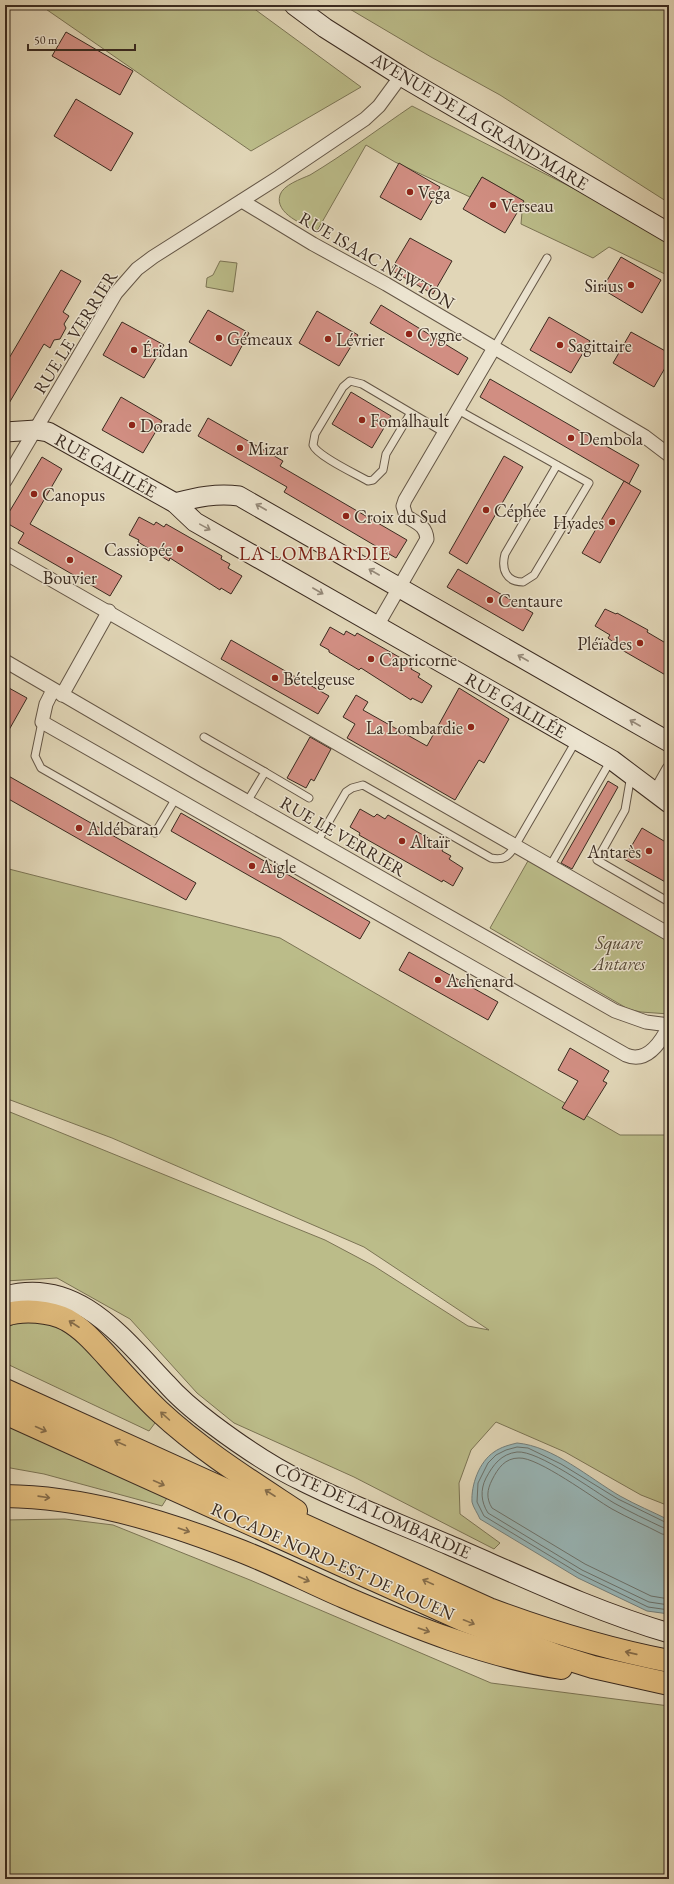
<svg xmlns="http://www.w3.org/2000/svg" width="674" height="1884" viewBox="0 0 674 1884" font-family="'EB Garamond',serif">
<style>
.green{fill:#bbbc89;stroke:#7b7454}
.water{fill:#98b7b9;stroke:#737f7c}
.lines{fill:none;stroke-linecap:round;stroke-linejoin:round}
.shore{stroke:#6a716c;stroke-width:1}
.building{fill:#d18e82;stroke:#3b2b20}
.lane-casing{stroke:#645646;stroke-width:9}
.street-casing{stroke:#645646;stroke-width:15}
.secondary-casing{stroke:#3b2b20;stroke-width:21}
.highway-casing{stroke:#3b2b20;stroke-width:24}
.lane{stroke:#ece4d0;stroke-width:7}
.street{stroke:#ece4d0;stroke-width:13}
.secondary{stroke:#ece4d0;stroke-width:19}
.highway{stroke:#e0bb7c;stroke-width:22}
.oneway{stroke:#948878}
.oneway2{stroke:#856c49}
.poi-dot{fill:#8f2418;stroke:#ece4d0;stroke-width:1.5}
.labels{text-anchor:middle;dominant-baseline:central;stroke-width:3;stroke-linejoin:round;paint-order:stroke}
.street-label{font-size:18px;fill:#3b2b20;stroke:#ece4d0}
.poi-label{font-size:18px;fill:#3b2b20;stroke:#ece4d0;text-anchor:start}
.park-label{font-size:18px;font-style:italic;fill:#554835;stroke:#ece4d0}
.neighbourhood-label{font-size:19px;letter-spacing:1px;fill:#7a1f14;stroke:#ece4d0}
</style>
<rect width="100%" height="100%" fill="#e1d6b7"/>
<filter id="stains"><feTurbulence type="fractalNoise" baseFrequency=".005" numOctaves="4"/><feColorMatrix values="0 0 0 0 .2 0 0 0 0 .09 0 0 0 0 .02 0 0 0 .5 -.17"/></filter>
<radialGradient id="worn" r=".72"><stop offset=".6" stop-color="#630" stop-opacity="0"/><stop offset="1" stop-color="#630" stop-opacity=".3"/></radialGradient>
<g class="green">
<polygon points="40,5 249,5 361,87 251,151"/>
<polygon points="343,5 669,5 669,203 500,95 431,57"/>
<path d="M412,106L612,208L669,239V276L609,247L593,258L521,224L523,201L482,177L470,197L395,162L366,145L317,231C305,225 274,214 280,195C283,185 301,179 310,175C345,154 378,129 412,106Z"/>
<polygon points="220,261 237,263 233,292 206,287 207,278 213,275"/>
<polygon points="533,852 669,929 669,1014 641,1012 628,1009 490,928"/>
<polygon points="5,868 280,938 620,1135 669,1135 669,1506 641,1495 565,1452 496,1422 471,1450 459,1483 460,1514 500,1543 494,1549 354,1477 234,1423 197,1393 130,1319 57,1278 5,1281 5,1110 325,1240 374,1266 468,1326 489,1330 364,1247 112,1138 5,1098"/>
<polygon points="38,1319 63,1328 88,1344 158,1419 149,1431 5,1363 5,1328 17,1323"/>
<polygon points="5,1421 167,1498 162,1506 44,1474 5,1467"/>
<polygon points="65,1519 113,1525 250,1580 491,1683 669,1706 669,1879 5,1879 5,1520"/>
</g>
<path class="water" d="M517,1443C553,1446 589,1478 620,1496C636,1505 653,1512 669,1520V1614L647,1611L578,1578L480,1519C478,1514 473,1507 472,1502C471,1485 479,1462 494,1452C501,1447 509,1445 517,1443Z"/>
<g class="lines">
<g class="shore">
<polyline points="669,1524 618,1499 561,1464 528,1448 517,1447 506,1450 496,1455 488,1463 478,1483 477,1502 484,1516 580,1574 648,1607 669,1610"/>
<path d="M669,1529L664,1528C647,1520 630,1512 614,1503C594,1491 538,1450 517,1452C501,1454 493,1465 486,1478C480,1490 481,1502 488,1513L582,1570L649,1602L669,1605"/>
<path d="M669,1535L662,1534C645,1525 628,1518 612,1509C593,1498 538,1457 519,1458C505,1458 498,1468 492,1480C487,1490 486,1498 492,1508L585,1564L651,1596L669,1599"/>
</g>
</g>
<g class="building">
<polygon points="66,32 133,71 120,95 52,56"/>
<polygon points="76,99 133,133 111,171 54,136"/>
<polygon points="399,163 440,187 421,220 380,197"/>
<polygon points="482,177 524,201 505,233 463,209"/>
<polygon points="410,238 452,261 433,294 391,270"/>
<polygon points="621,257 661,280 642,313 602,289"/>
<polygon points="61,270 81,281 63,312 69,316 64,324 66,328 60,339 54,340 50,348 44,344 5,410 5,365"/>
<polygon points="381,305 468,358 458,375 370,323"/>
<polygon points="208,310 249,333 231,366 189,342"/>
<polygon points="317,311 358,335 339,366 299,343"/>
<polygon points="549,317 590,341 571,373 530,350"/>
<polygon points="122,322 164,345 144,378 103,355"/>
<polygon points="631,332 669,353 669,361 654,387 613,363"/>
<polygon points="490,379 639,465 629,484 480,397"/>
<polygon points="351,392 391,416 372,448 332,424"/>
<polygon points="121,397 162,421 143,453 102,430"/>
<polygon points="208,418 283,461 280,466 407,540 396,558 284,492 287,487 198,436"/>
<polygon points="504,456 523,467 467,564 449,553"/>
<polygon points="42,457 62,469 30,524 122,576 110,596 18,543 24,533 5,522 5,519"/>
<polygon points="624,481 641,491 600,563 582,553"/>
<polygon points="139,517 154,525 156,522 164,527 166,524 222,556 221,559 230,564 228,568 242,576 231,594 221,588 220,590 170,558 169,561 138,542 139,540 129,535"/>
<polygon points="458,569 533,613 523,631 447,587"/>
<polygon points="605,609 616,614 617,613 648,630 647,632 669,645 669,677 615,646 616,644 608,638 610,635 595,626"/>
<polygon points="330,627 344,635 346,631 355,636 357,633 413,665 411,669 420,674 418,677 432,686 422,703 412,698 411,700 361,668 359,670 329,652 329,650 320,645"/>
<polygon points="231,640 329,696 318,714 221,659"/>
<polygon points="9,688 27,698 5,737 5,696"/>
<polygon points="459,688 509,719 484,763 479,760 455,800 347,738 355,724 343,717 356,695 368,702 363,710 427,746"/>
<polygon points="310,737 331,749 314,781 311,779 306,788 287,778"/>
<polygon points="5,774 196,883 186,900 5,797"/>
<polygon points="608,781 618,787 572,869 561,863"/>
<polygon points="360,809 374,817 377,814 385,819 388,815 444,847 442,851 451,856 449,859 463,868 453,886 443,880 442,882 359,835 360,833 350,827"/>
<polygon points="181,813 370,922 360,939 171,831"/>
<polygon points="642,828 669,844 669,884 624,859"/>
<polygon points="409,952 498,1002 488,1020 399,970"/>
<polygon points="570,1048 609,1071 603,1081 607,1083 584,1120 562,1108 578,1081 558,1070"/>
</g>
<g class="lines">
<defs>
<g id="lane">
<polyline points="494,348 547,258"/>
<path d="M458,410L589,483L534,575L523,582C506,582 501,569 505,554L557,465"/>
<path d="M410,414L386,454L383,470L373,480L368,481C356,474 317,456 313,445L315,434L343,387L350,381L362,384L445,433"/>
<polyline points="42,722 35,756 41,768 155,833 176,798"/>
<polyline points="204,737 265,772 247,802"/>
<polyline points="265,772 309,798"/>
<polyline points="631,775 625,810 597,860 669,902"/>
<path d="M317,842L346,792L352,788L363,785L491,858C504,861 509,856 515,846L576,741"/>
<polyline points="550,866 611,760"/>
</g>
<g id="street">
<polyline points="242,201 313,244 386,284 644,436 669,455"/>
<polyline points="5,481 116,293 137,269 153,257 279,177 365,119 379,106 401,76"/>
<polyline points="5,553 669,934"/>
<path d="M377,626L427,539C426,525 416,523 406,516L403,506L405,500L494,348"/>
<polyline points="5,661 199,774 615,1011 646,1022 669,1025"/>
<path d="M53,690L46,704L42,722L626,1055C647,1064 661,1042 669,1026"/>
<polyline points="62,695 109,611"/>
<polyline points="656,792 669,769"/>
</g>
<g id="secondary">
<polyline points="294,5 325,28 401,76 669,233"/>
<polyline points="5,432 36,430 48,432 175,503 195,522 612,760 669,803"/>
<path d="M175,503C197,497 217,493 239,496L669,742"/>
<path d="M5,1296C77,1276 122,1337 166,1383C179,1398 196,1412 212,1424C240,1445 270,1466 302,1481C350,1505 400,1524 449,1545C521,1576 594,1611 669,1633"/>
</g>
<g id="highway">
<path d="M5,1315C23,1309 50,1311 67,1320C83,1329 95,1343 107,1356C124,1375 141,1394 159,1411C201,1450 249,1480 296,1511"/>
<path d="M5,1390L489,1609C548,1631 607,1649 669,1661"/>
<polyline points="5,1413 463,1620 558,1656 593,1667 669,1684"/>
<path d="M5,1496C84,1497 160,1520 233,1548C271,1562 307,1581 344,1597C414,1627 486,1656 561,1668"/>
</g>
</defs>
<use href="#lane" class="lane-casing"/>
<use href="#street" class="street-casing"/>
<use href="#secondary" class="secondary-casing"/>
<use href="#highway" class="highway-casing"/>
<use href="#lane" class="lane"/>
<use href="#street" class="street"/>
<use href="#secondary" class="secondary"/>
<use href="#highway" class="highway"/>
</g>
<defs><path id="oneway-shaft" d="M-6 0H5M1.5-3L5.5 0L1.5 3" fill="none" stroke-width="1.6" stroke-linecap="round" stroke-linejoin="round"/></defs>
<g class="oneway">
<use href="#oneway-shaft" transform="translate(261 507) rotate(-150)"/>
<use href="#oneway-shaft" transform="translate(205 527) rotate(29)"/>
<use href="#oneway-shaft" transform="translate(374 572) rotate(-150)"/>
<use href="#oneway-shaft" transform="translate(318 591) rotate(30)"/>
<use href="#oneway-shaft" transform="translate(523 658) rotate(-150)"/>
<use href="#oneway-shaft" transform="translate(635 723) rotate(-150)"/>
</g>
<g class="oneway2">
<use href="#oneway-shaft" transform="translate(74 1324) rotate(-147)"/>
<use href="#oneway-shaft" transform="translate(165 1416) rotate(-138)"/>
<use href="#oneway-shaft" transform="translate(41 1429) rotate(24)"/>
<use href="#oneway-shaft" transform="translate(120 1443) rotate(-156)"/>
<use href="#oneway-shaft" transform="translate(159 1483) rotate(24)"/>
<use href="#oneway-shaft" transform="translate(270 1493) rotate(-147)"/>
<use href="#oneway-shaft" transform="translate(44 1497) rotate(8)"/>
<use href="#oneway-shaft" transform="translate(184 1530) rotate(19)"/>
<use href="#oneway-shaft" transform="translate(304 1579) rotate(24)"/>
<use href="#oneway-shaft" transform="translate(428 1582) rotate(-155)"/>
<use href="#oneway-shaft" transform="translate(469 1622) rotate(22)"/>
<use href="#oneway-shaft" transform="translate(424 1630) rotate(19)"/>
<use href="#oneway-shaft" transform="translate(631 1653) rotate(-167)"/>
</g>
<g class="poi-dot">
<circle cx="410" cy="192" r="4"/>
<circle cx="493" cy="205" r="4"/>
<circle cx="631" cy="285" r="4"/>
<circle cx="409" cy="334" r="4"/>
<circle cx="219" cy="338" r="4"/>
<circle cx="328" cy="339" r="4"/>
<circle cx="560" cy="345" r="4"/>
<circle cx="134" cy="350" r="4"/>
<circle cx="362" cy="420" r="4"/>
<circle cx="132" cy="425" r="4"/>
<circle cx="571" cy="438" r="4"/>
<circle cx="240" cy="448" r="4"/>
<circle cx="34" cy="494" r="4"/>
<circle cx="486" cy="510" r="4"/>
<circle cx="346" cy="516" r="4"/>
<circle cx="612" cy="522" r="4"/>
<circle cx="180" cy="549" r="4"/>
<circle cx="70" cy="560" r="4"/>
<circle cx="490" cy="600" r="4"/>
<circle cx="640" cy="643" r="4"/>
<circle cx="371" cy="659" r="4"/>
<circle cx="275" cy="678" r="4"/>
<circle cx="471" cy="727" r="4"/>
<circle cx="79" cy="828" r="4"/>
<circle cx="402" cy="841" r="4"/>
<circle cx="649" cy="851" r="4"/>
<circle cx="252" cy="866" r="4"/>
<circle cx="438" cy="980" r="4"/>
</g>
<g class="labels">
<g class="street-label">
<text transform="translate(480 121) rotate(31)">AVENUE DE LA GRAND'MARE</text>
<text transform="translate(377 260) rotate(30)">RUE ISAAC NEWTON</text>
<text transform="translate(75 332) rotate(-58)">RUE LE VERRIER</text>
<text transform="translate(106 465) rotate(29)">RUE GALILÉE</text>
<text transform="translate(516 705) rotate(30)">RUE GALILÉE</text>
<text transform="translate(343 836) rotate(30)">RUE LE VERRIER</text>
<text transform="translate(373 1510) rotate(24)">CÔTE DE LA LOMBARDIE</text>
<text transform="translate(333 1561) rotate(24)">ROCADE NORD-EST DE ROUEN</text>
</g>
<g class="poi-label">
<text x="418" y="192">Vega</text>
<text x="501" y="205">Verseau</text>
<text x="623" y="285" text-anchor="end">Sirius</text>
<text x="417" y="334">Cygne</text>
<text x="227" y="338">Gémeaux</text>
<text x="336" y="339">Lévrier</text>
<text x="568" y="345">Sagittaire</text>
<text x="142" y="350">Éridan</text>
<text x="370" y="420">Fomalhault</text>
<text x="140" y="425">Dorade</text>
<text x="579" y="438">Dembola</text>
<text x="248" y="448">Mizar</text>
<text x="42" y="494">Canopus</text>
<text x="494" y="510">Céphée</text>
<text x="354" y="516">Croix du Sud</text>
<text x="604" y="522" text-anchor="end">Hyades</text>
<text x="172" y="549" text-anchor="end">Cassiopée</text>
<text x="70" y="577" text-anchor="middle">Bouvier</text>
<text x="498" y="600">Centaure</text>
<text x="632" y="643" text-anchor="end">Pléïades</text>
<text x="379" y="659">Capricorne</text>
<text x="283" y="678">Bételgeuse</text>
<text x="463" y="727" text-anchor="end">La Lombardie</text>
<text x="87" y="828">Aldébaran</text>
<text x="410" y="841">Altaïr</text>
<text x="641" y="851" text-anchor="end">Antarès</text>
<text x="260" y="866">Aigle</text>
<text x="446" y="980">Achenard</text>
</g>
<g class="park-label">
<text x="619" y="942">Square<tspan x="619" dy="21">Antares</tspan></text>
</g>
<g class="neighbourhood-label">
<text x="315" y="553">LA LOMBARDIE</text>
</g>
</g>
<rect width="674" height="1884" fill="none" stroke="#e1d6b7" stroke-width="20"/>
<rect x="6" y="6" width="662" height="1872" fill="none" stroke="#3b2b20" stroke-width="2"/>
<rect x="10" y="10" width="654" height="1864" fill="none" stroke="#3b2b20"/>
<path d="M28 44v6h107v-6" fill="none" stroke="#3b2b20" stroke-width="2"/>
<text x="34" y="44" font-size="12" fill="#3b2b20" stroke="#ece4d0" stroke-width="3" paint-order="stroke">50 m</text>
<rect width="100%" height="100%" filter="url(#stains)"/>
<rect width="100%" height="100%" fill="url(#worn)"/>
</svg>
